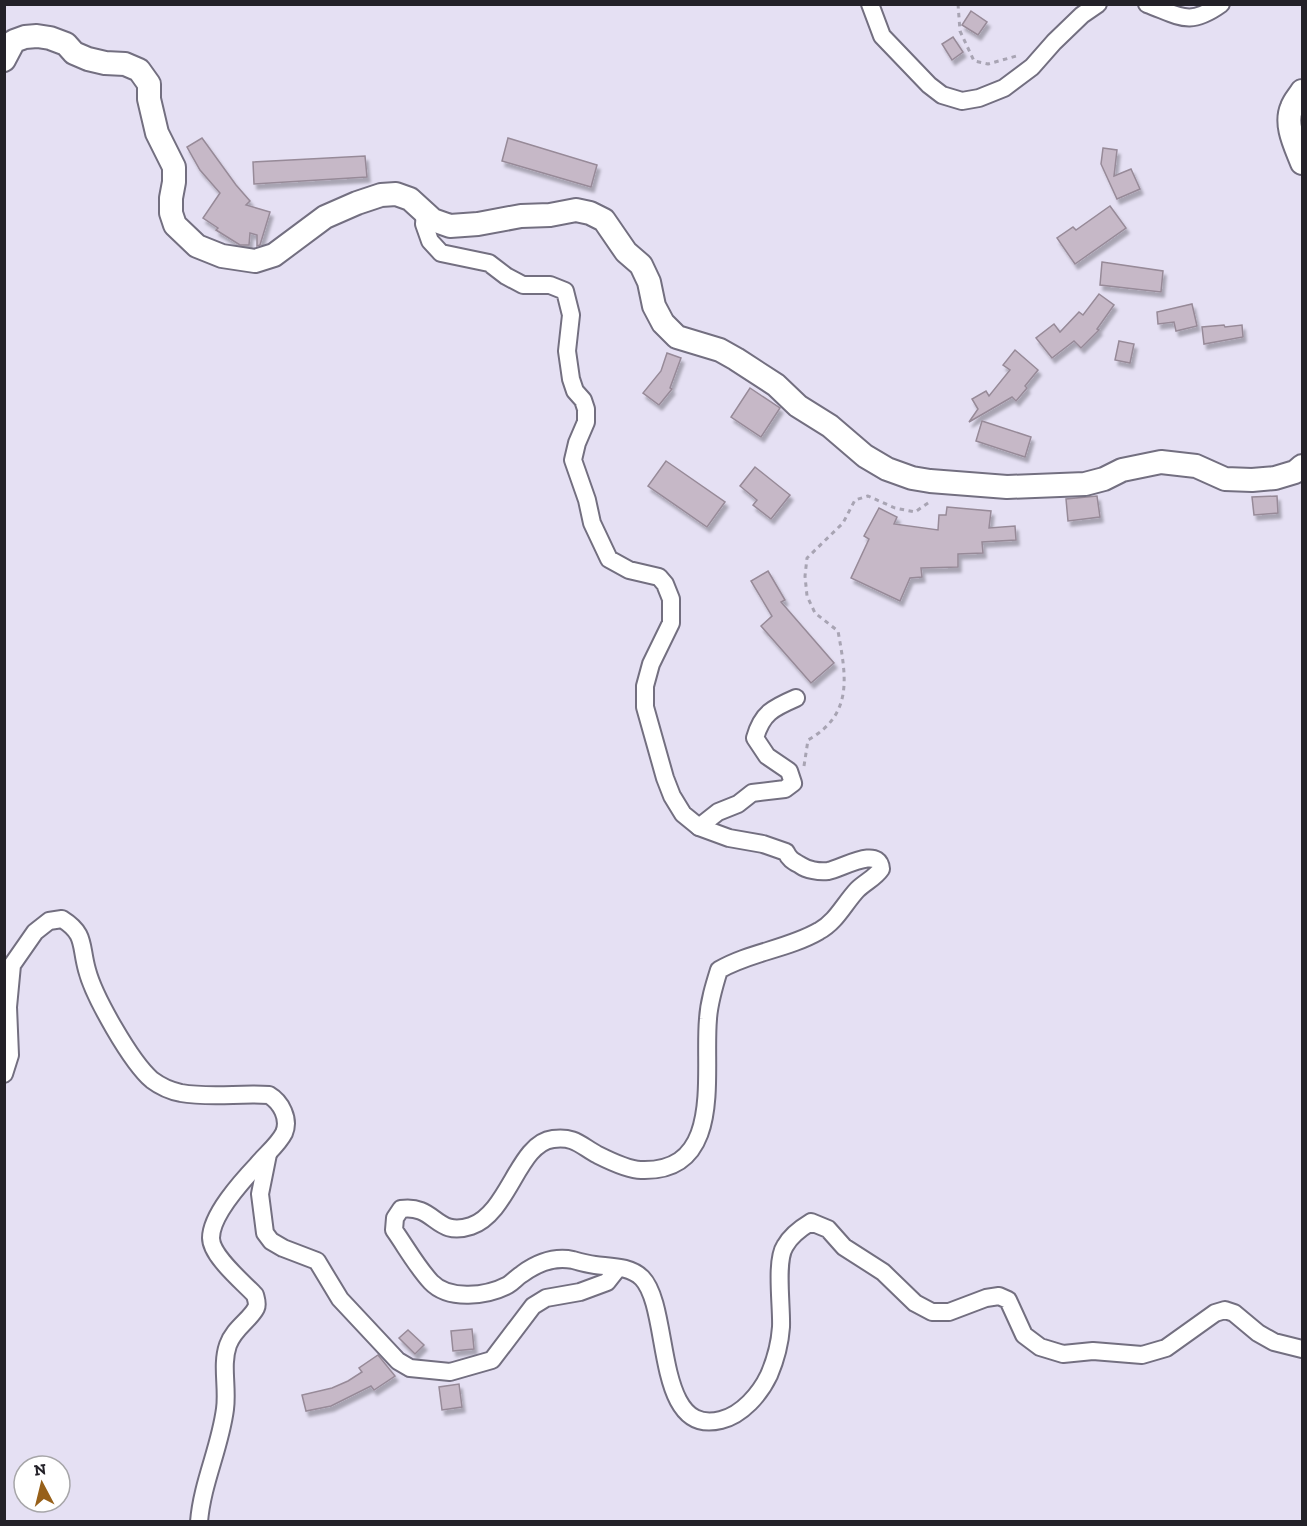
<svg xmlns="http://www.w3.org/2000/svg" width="1307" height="1526" viewBox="0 0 1307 1526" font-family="'Zilla Slab',serif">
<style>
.building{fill:#c6b8c7;stroke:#978a98;stroke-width:1.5;filter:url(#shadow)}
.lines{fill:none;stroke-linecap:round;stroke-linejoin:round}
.street-casing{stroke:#736f80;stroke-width:20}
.secondary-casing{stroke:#736f80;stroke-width:26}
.path{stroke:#a8a4b3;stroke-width:3;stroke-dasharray:4.5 4.5;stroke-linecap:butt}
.street{stroke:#fff;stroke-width:16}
.secondary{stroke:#fff;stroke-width:22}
</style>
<defs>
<filter id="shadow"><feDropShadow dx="3" dy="5" stdDeviation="1.5" flood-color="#0004"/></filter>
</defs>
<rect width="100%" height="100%" fill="#e5e0f3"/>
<g class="building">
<polygon points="971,11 987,22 978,35 962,25"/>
<polygon points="953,37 963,52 952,60 942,44"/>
<polygon points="202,138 236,185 250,201 246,205 270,212 260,245 257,246 257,235 250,233 249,245 240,245 216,230 218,228 203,218 220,193 200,170 187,147"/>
<polygon points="508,138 597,165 591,187 502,161"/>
<polygon points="1103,148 1117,150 1114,176 1131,169 1140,189 1117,199 1101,164"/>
<polygon points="365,156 367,177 254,184 253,162"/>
<polygon points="1110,206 1126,228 1075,264 1057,238 1073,227 1076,230"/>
<polygon points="1102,262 1163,271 1161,292 1100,285"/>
<polygon points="1099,294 1114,305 1097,329 1099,330 1081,348 1074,341 1052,358 1036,338 1054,324 1060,332 1079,312 1083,315"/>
<polygon points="1192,304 1197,326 1176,331 1174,322 1158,324 1157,312"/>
<polygon points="1224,325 1225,327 1242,325 1243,337 1204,344 1202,327"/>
<polygon points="1119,341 1134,344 1130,363 1115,360"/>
<polygon points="1015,350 1038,370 1025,386 1027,388 1016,401 1012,397 969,422 978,409 972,399 986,391 989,396 1010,370 1003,365"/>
<polygon points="667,353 681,358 670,388 672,389 659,405 643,393 661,371"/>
<polygon points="750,388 780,408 761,437 731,417"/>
<polygon points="982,421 1031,437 1025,457 976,441"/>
<polygon points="666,461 725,502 707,527 648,486"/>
<polygon points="755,467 790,495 771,519 753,505 757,500 740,486"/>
<polygon points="1097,496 1100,517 1068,521 1066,499"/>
<polygon points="1277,496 1278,513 1254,515 1252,497"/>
<polygon points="947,507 991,511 989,528 1015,526 1016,540 982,542 983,553 958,554 958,567 921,568 922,577 910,578 900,601 851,578 869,539 864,536 879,508 897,517 894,524 938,530 939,515 946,515"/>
<polygon points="768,571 785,600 781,602 834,663 811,683 761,626 772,616 751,581"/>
<polygon points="472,1329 474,1349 453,1351 451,1331"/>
<polygon points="408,1330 424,1345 415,1354 399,1338"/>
<polygon points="378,1355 395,1376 374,1390 371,1386 331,1406 306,1411 302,1395 332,1388 348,1381 362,1372 359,1368"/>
<polygon points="459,1384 462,1407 442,1410 439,1387"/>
</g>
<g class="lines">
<defs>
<g id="street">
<polyline points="870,4 882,36 929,85 942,95 962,101 979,98 1004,88 1032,67 1054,42 1082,15 1098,4"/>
<path d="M1147,4C1180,16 1189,27 1221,4"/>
<path d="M425,211L424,224L430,241L441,253L489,263L506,276L523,285H550L565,291L571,315L567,351L571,379L575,391L583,400L586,409V422L577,443L573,460L587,500L592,523L609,559L629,570L659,577L665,584L671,599V623L651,664L645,686V707L665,778L672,796L683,814L699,827L729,838L763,844L786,852C789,859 793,861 800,865C807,870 819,872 828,871C841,869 879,845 881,869C875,878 865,882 857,890C844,904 836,922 819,931C788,949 750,952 719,970C714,986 709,1002 708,1019C703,1073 725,1173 641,1170C629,1170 610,1161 598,1155C581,1146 575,1136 553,1139C518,1143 509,1213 471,1226C435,1238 436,1204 401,1209L395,1218L394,1230C406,1247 417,1267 431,1282C449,1301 487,1296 508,1285C513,1282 517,1277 522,1274C537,1263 554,1256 573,1260C580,1262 587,1264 595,1265C611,1267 630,1266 642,1278C672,1309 653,1437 721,1420C742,1415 760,1394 769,1375C775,1361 780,1342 781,1327C782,1307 775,1261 785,1246C791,1235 801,1228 811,1222L828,1229L844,1247L883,1272L915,1303L932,1312H949L986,1298L999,1296L1008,1300L1024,1335L1040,1347L1063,1354L1093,1351L1142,1355L1166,1348L1215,1313L1225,1310L1234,1313L1258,1333L1274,1342L1302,1349"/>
<path d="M699,827L718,812L738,804L752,793L785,789L793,783L789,771L767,756L755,738C762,713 773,708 796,698"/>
<path d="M4,1074L10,1055L8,1007L12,965L35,932L49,921L62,919C86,934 80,945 87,970C94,997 131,1062 152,1080C160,1086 171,1091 181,1093C210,1098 240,1093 269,1095C281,1102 290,1119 284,1133C278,1145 265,1155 257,1165C242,1181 211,1215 211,1238C211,1256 243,1282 255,1295C256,1299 258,1304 256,1308C250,1320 234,1328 228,1345C221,1365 228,1388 225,1409C220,1448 202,1483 199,1522"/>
<polyline points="268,1154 260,1194 265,1233 271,1241 283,1248 317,1261 340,1299 398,1361 410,1368 450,1372 492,1360 533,1306 546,1298 580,1292 607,1282 618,1268"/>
</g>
<g id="secondary">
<polyline points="4,60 14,41 25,37 37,36 50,38 66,44 74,53 88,59 105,63 125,64 139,70 149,84 149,99 157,133 174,167 174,182 171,198 171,213 175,225 197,246 222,256 255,261 274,255 325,217 357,203 381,195 396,194 410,199 433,220 450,226 478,224 521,216 550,215 576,210 590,213 604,220 626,252 641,265 649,282 654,306 663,323 677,337 720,350 736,359 776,385 798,406 830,426 865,456 887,469 912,478 930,481 1007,487 1085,484 1104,479 1122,470 1161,462 1196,466 1225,479 1252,480 1275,478 1295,472 1302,466"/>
<path d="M1302,91C1299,96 1294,101 1292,107C1284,125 1296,147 1302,163"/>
</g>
</defs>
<use href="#street" class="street-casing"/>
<use href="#secondary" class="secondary-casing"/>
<g class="path">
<polyline points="958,4 960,31 974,61 988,64 1020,55"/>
<path d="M804,766L808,740C854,714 846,676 838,631L815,613L807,596L805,576L807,558L843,523L855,500L868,496L895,508L915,512L931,501"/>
</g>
<use href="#street" class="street"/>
<use href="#secondary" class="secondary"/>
</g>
<rect width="1307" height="1526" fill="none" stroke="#232128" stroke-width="12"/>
<g transform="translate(42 1484) rotate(353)"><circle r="28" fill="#ffffff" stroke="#a7a6a9" stroke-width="1.5"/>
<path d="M0-4.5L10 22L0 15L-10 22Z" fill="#976019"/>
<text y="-9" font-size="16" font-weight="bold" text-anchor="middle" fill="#232128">N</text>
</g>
</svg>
